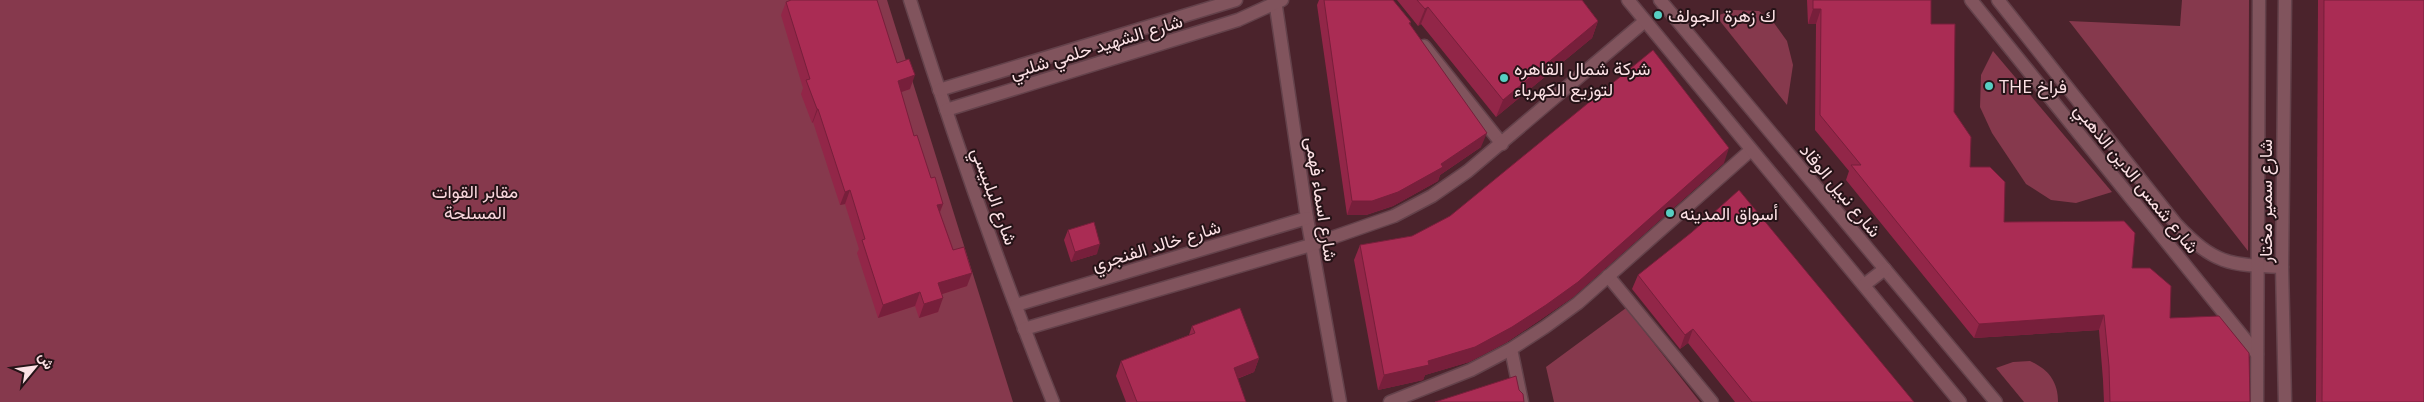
<svg xmlns="http://www.w3.org/2000/svg" width="2424" height="402" viewBox="0 0 2424 402" font-family="'Open Sans',Vazirmatn,sans-serif">
<style>
.green{fill:#86394d}
.lines{fill:none;stroke-linecap:round;stroke-linejoin:round}
.minor-casing{stroke:#64424b;stroke-width:15}
.tertiary-casing{stroke:#64424b;stroke-width:15}
.minor{stroke:#81545d;stroke-width:12}
.tertiary{stroke:#81545d;stroke-width:12}
.wall{fill:#922648}
.shaded-wall{fill:#771f3b}
.building{fill:#aa2c54;stroke:#771f3b}
.poi-dot{fill:#57cec2;stroke:#251317;stroke-width:2}
.labels{text-anchor:middle;dominant-baseline:central;stroke-width:4;stroke-linejoin:round;paint-order:stroke}
.poi-label{font-size:18px;fill:#fce1e5;stroke:#251317;text-anchor:start}
.street-label{font-size:18px;fill:#fce1e5;stroke:#251317}
.park-label{font-size:18px;fill:#f8d6dc;stroke:#251317}
</style>
<rect width="100%" height="100%" fill="#4b232c"/>
<g class="green">
<polygon points="0,0 887,0 1013,402 0,402"/>
<polygon points="2182,0 2249,0 2248,251 2069,21 2180,26"/>
<polygon points="1734,10 1759,11 1774,23 1787,41 1793,65 1787,105 1716,16"/>
<polygon points="1993,51 2112,192 2076,203 2051,200 2026,184 1992,133 1980,107 1981,75"/>
<polygon points="1626,308 1700,402 1554,402 1546,367"/>
<path d="M2030,361C2048,369 2058,381 2058,402H2024L1996,368L2013,362Z"/>
</g>
<g class="lines">
<defs>
<g id="minor">
<path d="M910,0C953,135 1000,270 1053,402"/>
<polyline points="1275,0 1307,218 1340,402"/>
<polyline points="1971,0 2257,354"/>
<path d="M1998,0L2176,224C2214,264 2228,265 2282,267"/>
<polyline points="1424,46 1502,144"/>
<polyline points="939,90 1236,0"/>
<polyline points="946,110 1238,20 1282,0"/>
<polyline points="1608,276 1712,402"/>
<polyline points="1016,305 1307,218"/>
<polyline points="1024,329 1311,245 1394,216 1432,196 1468,171 1645,21"/>
<polyline points="1511,349 1522,402"/>
<polyline points="1390,402 1471,370 1511,349 1545,327 1578,303 1751,150"/>
<polyline points="2257,402 2259,0"/>
<polyline points="2285,402 2282,267 2285,0"/>
</g>
<g id="tertiary">
<polyline points="1628,0 1960,402"/>
<polyline points="1660,0 1996,402"/>
<polyline points="1864,285 1885,269"/>
</g>
</defs>
<use href="#minor" class="minor-casing"/>
<use href="#tertiary" class="tertiary-casing"/>
<use href="#minor" class="minor"/>
<use href="#tertiary" class="tertiary"/>
</g>
<g class="wall">
<polygon points="1319,0 1393,0 1411,22 1410,24 1481,147 1440,175 1438,181 1393,206 1366,215 1347,215 1317,5"/>
<polygon points="1397,0 1582,0 1598,21 1592,38 1496,117 1421,24 1418,26"/>
<polygon points="1807,0 1931,0 1931,24 1954,112 1970,167 2004,222 2132,268 2170,318 2250,402 2104,402 2103,380 2099,330 1974,338 1846,180 1849,171 1815,130 1816,24 1808,24"/>
<polygon points="2318,0 2424,0 2424,402 2316,402"/>
<polygon points="786,2 897,63 910,89 901,92 914,136 931,178 943,204 940,212 967,286 942,294 938,312 919,318 915,306 878,318 857,253 859,249 845,204 840,205 813,122 812,123 801,94 803,88 781,15"/>
<polygon points="1724,163 1573,297 1540,320 1507,342 1469,362 1425,375 1423,380 1378,390 1354,260 1360,245 1412,236"/>
<polygon points="1068,230 1097,254 1071,262 1064,240"/>
<polygon points="1638,275 1914,402 1735,402 1688,343 1680,349 1632,289"/>
<polygon points="1192,326 1259,358 1254,372 1237,379 1246,402 1126,402 1116,376 1121,361 1189,335"/>
</g>
<g class="shaded-wall">
<polygon points="1428,7 1421,24 1418,26 1425,9"/>
<polygon points="1813,9 1821,9 1816,24 1808,24"/>
<polygon points="1598,21 1592,38 1496,117 1503,100"/>
<polygon points="915,75 910,89 893,95 898,81"/>
<polygon points="817,109 818,109 813,122 812,123"/>
<polygon points="1487,133 1481,147 1440,175 1438,181 1393,206 1366,215 1347,215 1352,201 1441,164"/>
<polygon points="1729,148 1724,163 1573,297 1540,320 1507,342 1469,362 1425,375 1423,380 1378,390 1384,375 1428,361"/>
<polygon points="850,190 845,204 840,205 845,192"/>
<polygon points="943,204 938,217 937,205"/>
<polygon points="1100,244 1097,254 1071,262 1075,252"/>
<polygon points="972,273 967,286 933,297 938,283"/>
<polygon points="920,292 915,306 878,318 883,305"/>
<polygon points="943,298 938,312 919,318 924,304"/>
<polygon points="2104,315 2099,330 1974,338 1979,324"/>
<polygon points="1693,329 1688,343 1680,349 1685,335"/>
<polygon points="1259,358 1254,372 1228,382 1234,368"/>
</g>
<g class="building">
<polygon points="791,0 877,0 897,63 909,59 915,75 898,81 914,136 917,135 931,178 935,177 943,204 937,205 953,250 964,247 972,273 938,283 943,298 924,304 920,292 883,305 862,240 865,239 850,190 845,192 818,109 817,109 806,80 810,79 786,2"/>
<polygon points="1324,0 1393,0 1411,22 1409,23 1487,133 1441,164 1443,167 1398,192 1372,201 1352,201"/>
<polygon points="1417,0 1582,0 1598,21 1503,100 1428,7 1425,9"/>
<polygon points="1813,0 1931,0 1931,24 1955,24 1954,112 1971,137 1970,167 1990,167 2005,182 2004,222 2124,221 2135,233 2132,268 2150,268 2171,286 2170,318 2219,316 2249,353 2250,402 2110,402 2109,366 2104,315 1979,324 1851,165 1861,165 1820,115 1821,9 1813,9"/>
<polygon points="2324,0 2424,0 2424,402 2322,402"/>
<polygon points="1653,50 1729,148 1578,282 1546,305 1512,327 1475,347 1428,361 1429,365 1384,375 1360,245 1412,236 1450,216"/>
<polygon points="1739,190 1914,402 1752,402 1693,329 1685,335 1638,275 1692,232"/>
<polygon points="1094,222 1100,244 1075,252 1068,230"/>
<polygon points="1240,308 1259,358 1234,368 1246,402 1137,402 1121,361 1195,333 1192,326"/>
<polygon points="1516,376 1519,390 1523,394 1524,402 1435,402"/>
</g>
<g class="poi-dot">
<circle cx="1658" cy="15" r="5"/>
<circle cx="1504" cy="78" r="5"/>
<circle cx="1989" cy="86" r="5"/>
<circle cx="1670" cy="213" r="5"/>
</g>
<g class="labels">
<g class="poi-label">
<text x="1668" y="15">ك زهرة الجولف</text>
<text x="1514" y="68">شركة شمال القاهره<tspan x="1514" dy="21">لتوزيع الكهرباء</tspan></text>
<text x="1999" y="86">THE فراخ</text>
<text x="1680" y="213">أسواق المدينه</text>
</g>
<g class="street-label">
<text transform="translate(1096 46) rotate(-17)">شارع الشهيد حلمي شلبي</text>
<text transform="translate(2137 178) rotate(51)">شارع شمس الدين الذهبي</text>
<text transform="translate(1841 190) rotate(50)">شارع نبيل الوقاد</text>
<text transform="translate(995 196) rotate(70)">شارع البلبيسي</text>
<text transform="translate(1322 199) rotate(81)">شارع اسماء فهمى</text>
<text transform="translate(2265 201) rotate(-90)">شارع سمير مختار</text>
<text transform="translate(1156 245) rotate(-17)">شارع خالد الفنجري</text>
</g>
<g class="park-label">
<text x="475" y="191">مقابر القوات<tspan x="475" dy="21">المسلحة</tspan></text>
</g>
</g>
<g transform="translate(35 367) rotate(61)" stroke="#251317" stroke-width="4" paint-order="stroke">
<path d="M0-4L9 19L0 12L-9 19Z" fill="#fce1e5"/>
<text y="-8" font-size="14" font-weight="bold" text-anchor="middle" fill="#fce1e5">ش</text>
</g>
</svg>
